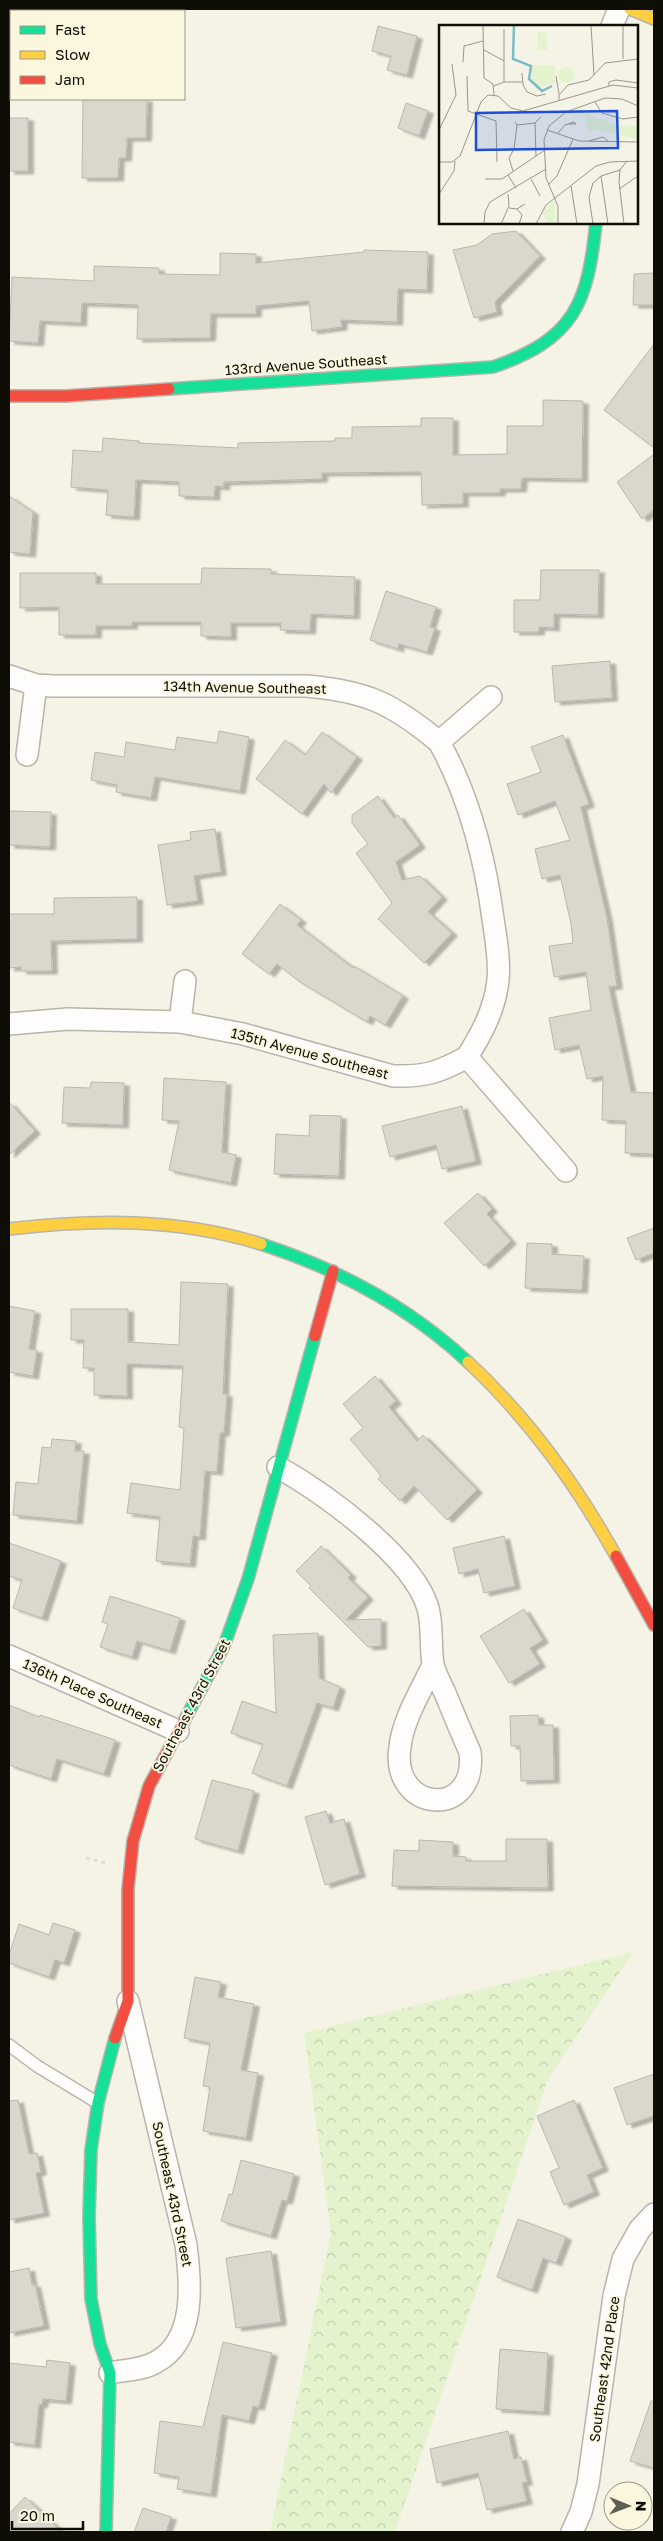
<svg xmlns="http://www.w3.org/2000/svg" width="663" height="2541" viewBox="0 0 663 2541" font-family="'Golos Text',sans-serif">
<style>
.forest{fill:url(#forest-crowns)}
.building{fill:#dad8cd;stroke:#bab8ae;filter:url(#shadow)}
.lines{fill:none;stroke-linecap:round;stroke-linejoin:round}
.lane-casing{stroke:#b7b5ab;stroke-width:14}
.street-casing{stroke:#b7b5ab;stroke-width:24}
.fast-casing{stroke:#b7b5ab;stroke-width:14}
.slow-casing{stroke:#b7b5ab;stroke-width:14}
.jam-casing{stroke:#b7b5ab;stroke-width:14}
.path{stroke:#ddddd9;stroke-width:3;stroke-dasharray:4 4;stroke-linecap:butt}
.lane{stroke:#fefdfb;stroke-width:11}
.street{stroke:#fefdfb;stroke-width:21}
.fast{stroke:#16e098;stroke-width:11}
.slow{stroke:#ffcf43;stroke-width:11}
.jam{stroke:#f24e42;stroke-width:11}
.labels{text-anchor:middle;dominant-baseline:central;stroke-width:4;stroke-linejoin:round;paint-order:stroke}
.street-label{font-size:14px;fill:#0e0d06;stroke:#fbf7df}
.inset-river{fill:none;stroke:#79bdca;stroke-width:2.5}
.inset-road{fill:none;stroke:#99978c;stroke-width:1}
.view{fill:#1d4ed8;fill-opacity:0.15;stroke:#1d4ed8;stroke-width:2.5}
.inset-edge{fill:none;stroke:#0e0d06;stroke-width:2.5}
</style>
<defs>
<pattern id="forest-crowns" width="20" height="18" patternUnits="userSpaceOnUse" patternTransform="scale(1.25)"><rect width="20" height="18" fill="#e4f3ce"/><path d="M2 6a3 3 0 1 1 6 0M12 15a3 3 0 1 1 6 0" fill="none" stroke="#c2cfaf"/></pattern>
<filter id="shadow"><feDropShadow dx="5.5" dy="3" stdDeviation="1" flood-color="#0004"/></filter>
</defs>
<rect width="100%" height="100%" fill="#f5f3e5"/>
<polygon class="forest" points="633,1952 548,2079 395,2532 270,2532 331,2233 304,2033"/>
<g class="building">
<polygon points="378,26 417,36 407,75 387,70 391,56 372,51"/>
<polygon points="83,99 147,99 146,138 127,138 126,158 119,158 118,178 82,178"/>
<polygon points="406,103 428,111 419,136 398,128"/>
<rect x="9" y="118" width="19" height="53"/>
<polygon points="516,231 540,256 495,302 497,312 474,318 453,250 477,245 492,234"/>
<polygon points="364,250 428,252 427,290 398,289 397,322 341,320 342,327 312,331 309,301 256,306 256,314 211,314 210,338 137,339 138,305 82,303 81,323 40,321 38,343 9,341 12,277 94,281 94,266 159,268 159,274 220,275 220,253 256,254 256,263 364,252"/>
<polygon points="654,273 654,305 633,305 634,274"/>
<polygon points="654,344 654,448 604,410"/>
<polygon points="543,400 583,401 582,479 522,478 521,489 500,489 500,493 463,493 463,504 422,505 421,472 322,473 322,479 224,482 224,487 215,486 214,497 179,496 179,482 136,480 134,517 106,515 108,490 71,487 73,450 102,452 103,438 139,441 139,443 238,448 238,443 335,441 335,438 352,438 352,427 421,426 421,418 453,418 453,455 507,454 507,426 543,426"/>
<polygon points="654,454 654,510 642,519 617,482"/>
<polygon points="9,496 33,512 30,554 9,552"/>
<polygon points="202,568 271,569 271,574 355,577 354,616 311,614 310,631 280,630 281,623 231,623 231,637 201,636 201,622 132,622 132,626 96,626 96,635 59,635 59,607 20,608 20,573 96,573 96,584 201,584"/>
<polygon points="541,570 599,570 598,615 554,614 554,628 539,627 539,632 514,632 514,600 540,600"/>
<polygon points="386,591 436,607 430,627 435,628 427,652 399,644 398,649 370,640"/>
<polygon points="610,661 612,698 555,702 552,666"/>
<polygon points="219,731 249,737 240,791 155,777 151,798 116,792 117,785 91,780 95,752 124,757 126,742 175,750 177,737 217,743"/>
<polygon points="322,732 357,757 331,793 324,784 302,814 256,779 285,740 305,755"/>
<polygon points="563,735 589,804 581,807 607,918 617,986 609,987 631,1092 654,1093 654,1154 625,1153 626,1121 602,1120 603,1076 587,1079 579,1045 555,1050 549,1018 591,1010 586,972 554,977 549,946 573,943 571,924 560,875 542,879 535,849 570,840 555,801 518,815 507,784 541,772 531,747"/>
<polygon points="378,796 394,818 398,815 420,845 396,862 402,880 420,876 442,897 428,912 452,933 424,963 378,919 392,903 356,853 368,844 352,823 352,815"/>
<polygon points="9,811 51,812 50,847 9,845"/>
<polygon points="215,829 221,872 194,876 198,901 167,905 158,845 191,840 190,832"/>
<polygon points="137,897 137,939 51,941 52,971 21,971 21,967 9,968 9,914 54,914 54,898"/>
<polygon points="280,904 301,920 297,925 353,968 354,966 403,996 385,1025 370,1016 367,1022 300,982 277,964 269,974 242,954"/>
<polygon points="164,1078 226,1082 222,1152 236,1155 231,1183 169,1170 179,1121 162,1120"/>
<polygon points="91,1082 124,1083 123,1125 62,1123 64,1087 90,1088"/>
<polygon points="9,1102 35,1131 9,1155"/>
<polygon points="462,1106 476,1161 442,1169 436,1145 390,1157 382,1126"/>
<polygon points="310,1115 341,1116 339,1176 274,1174 276,1134 309,1136"/>
<polygon points="478,1193 492,1209 487,1214 511,1241 484,1266 444,1223"/>
<polygon points="654,1228 654,1253 636,1260 627,1238"/>
<polygon points="527,1243 552,1244 552,1254 584,1256 582,1290 525,1288"/>
<polygon points="181,1282 228,1284 223,1394 227,1394 224,1433 220,1433 217,1472 205,1471 200,1537 193,1536 190,1564 156,1561 160,1517 127,1513 131,1483 180,1490 184,1428 179,1427 183,1366 127,1364 127,1396 94,1395 94,1368 83,1368 84,1340 71,1340 71,1309 128,1309 128,1342 179,1345"/>
<polygon points="9,1306 35,1311 29,1349 37,1350 33,1376 9,1372"/>
<polygon points="375,1376 396,1401 389,1407 417,1441 423,1435 477,1490 447,1520 414,1486 400,1501 378,1479 381,1476 350,1439 363,1428 343,1404"/>
<polygon points="52,1439 76,1441 75,1451 84,1451 77,1521 13,1515 16,1482 38,1484 42,1447 51,1448"/>
<polygon points="504,1536 515,1586 484,1593 478,1569 459,1574 453,1548"/>
<polygon points="9,1543 61,1561 42,1618 13,1608 22,1580 9,1576"/>
<polygon points="321,1546 351,1575 348,1578 368,1597 346,1620 381,1619 381,1646 368,1647 309,1588 311,1586 296,1571"/>
<polygon points="110,1596 180,1618 170,1651 137,1641 132,1657 100,1647 108,1624 102,1622"/>
<polygon points="524,1609 543,1640 530,1648 540,1664 509,1683 480,1636"/>
<polygon points="318,1633 319,1678 340,1687 333,1708 317,1703 287,1786 252,1773 263,1744 231,1733 242,1701 276,1713 273,1635"/>
<polygon points="9,1705 39,1717 40,1715 115,1740 104,1774 57,1759 51,1779 9,1765"/>
<polygon points="538,1715 539,1725 553,1725 554,1780 521,1781 520,1746 511,1746 510,1716"/>
<polygon points="212,1780 254,1791 238,1851 195,1839"/>
<polygon points="326,1811 330,1823 344,1819 360,1874 325,1885 305,1817"/>
<polygon points="506,1839 547,1839 548,1888 392,1886 394,1850 419,1851 419,1840 453,1842 453,1856 466,1857 466,1861 506,1861"/>
<polygon points="53,1923 75,1930 64,1963 55,1960 49,1977 9,1963 9,1955 19,1924 49,1935"/>
<polygon points="195,1977 221,1982 218,1997 254,2004 241,2070 258,2073 246,2138 203,2131 210,2087 203,2086 210,2043 184,2038"/>
<polygon points="654,2074 654,2116 627,2125 614,2088"/>
<polygon points="18,2100 29,2154 37,2153 41,2172 36,2173 44,2213 9,2220 9,2101"/>
<polygon points="574,2100 603,2168 587,2175 594,2192 564,2205 550,2172 559,2168 537,2116"/>
<polygon points="241,2160 294,2174 287,2201 282,2200 271,2236 221,2221 229,2194 232,2195"/>
<polygon points="518,2219 566,2237 556,2263 543,2258 532,2290 497,2277"/>
<polygon points="271,2251 281,2322 236,2328 226,2258"/>
<polygon points="29,2268 32,2285 35,2284 44,2326 9,2333 9,2272"/>
<polygon points="223,2342 272,2353 259,2407 253,2406 249,2421 222,2415 211,2494 177,2489 179,2477 154,2473 160,2421 203,2427"/>
<polygon points="500,2349 548,2353 544,2412 496,2409"/>
<polygon points="47,2360 70,2363 66,2401 43,2399 42,2405 39,2404 35,2445 9,2442 9,2363 46,2367"/>
<polygon points="651,2401 654,2401 654,2468 630,2461"/>
<polygon points="508,2431 514,2459 521,2457 527,2482 522,2483 527,2501 487,2510 478,2473 437,2483 430,2449"/>
<polygon points="25,2497 62,2532 9,2532 9,2514"/>
<polygon points="143,2508 171,2517 166,2532 134,2532"/>
</g>
<g class="lines">
<defs>
<polyline id="lane" points="9,2045 37,2066 98,2103"/>
<g id="street">
<polyline points="612,26 619,9"/>
<path d="M9,676L36,685L53,686H306C366,691 392,703 439,742"/>
<path d="M491,697L439,742C469,796 485,858 493,919C496,939 500,960 498,980C495,1009 482,1033 467,1057L566,1171"/>
<polyline points="27,755 36,685"/>
<polyline points="180,1022 185,981"/>
<path d="M9,1024L68,1019L180,1022L243,1034L393,1076C425,1077 440,1072 467,1057"/>
<path d="M278,1467C324,1493 413,1557 428,1608C433,1627 430,1646 433,1664C435,1674 441,1684 445,1693C453,1712 461,1732 470,1752C478,1820 390,1813 400,1747C403,1719 421,1691 433,1665"/>
<polyline points="9,1656 178,1731"/>
<path d="M110,2373C125,2370 143,2370 156,2362C196,2341 191,2284 186,2245L128,2001"/>
<polyline points="572,2532 581,2512 588,2484 614,2296 623,2259 640,2229 654,2214"/>
</g>
<g id="fast">
<path d="M169,389L493,367C574,339 588,304 596,222"/>
<path d="M261,1244C338,1269 408,1306 468,1362"/>
<polyline points="183,1723 224,1646 248,1579 315,1336"/>
<polyline points="106,2532 110,2373 100,2344 91,2299 89,2217 91,2150 98,2103 115,2038"/>
</g>
<g id="slow">
<polyline points="630,9 654,19"/>
<path d="M9,1229C95,1219 177,1218 261,1244"/>
<path d="M468,1362C529,1419 575,1483 616,1556"/>
</g>
<g id="jam">
<polyline points="9,396 66,396 169,389"/>
<polyline points="315,1336 333,1271"/>
<polyline points="616,1556 654,1625"/>
<polyline points="115,2038 128,2001 128,1889 133,1841 149,1786 183,1723"/>
</g>
</defs>
<use href="#lane" class="lane-casing"/>
<use href="#street" class="street-casing"/>
<use href="#fast" class="fast-casing"/>
<use href="#slow" class="slow-casing"/>
<use href="#jam" class="jam-casing"/>
<polyline class="path" points="86,1858 105,1863"/>
<use href="#lane" class="lane"/>
<use href="#street" class="street"/>
<use href="#fast" class="fast"/>
<use href="#slow" class="slow"/>
<use href="#jam" class="jam"/>
</g>
<g class="labels">
<g class="street-label">
<text transform="translate(306 364) rotate(-4)">133rd Avenue Southeast</text>
<text transform="translate(245 687) rotate(1)">134th Avenue Southeast</text>
<text transform="translate(310 1053) rotate(15)">135th Avenue Southeast</text>
<text transform="translate(93 1693) rotate(24)">136th Place Southeast</text>
<text transform="translate(191 1705) rotate(-62)">Southeast 43rd Street</text>
<text transform="translate(173 2194) rotate(78)">Southeast 43rd Street</text>
<text transform="translate(604 2369) rotate(-82)">Southeast 42nd Place</text>
</g>
</g>
<g transform="translate(439 25)">
<rect width="199" height="199" fill="#f5f3e5"/>
<path d="M145,88L180,101H199V115L161,105L150,106Z" fill="#e4f3ce"/>
<path d="M99,7L108,8V25H98ZM92,40H116V58L98,63L93,57ZM119 50a8 8 0 1 1 16 0a8 8 0 1 1-16 0ZM115,176L117,199H109L103,188Z" fill="#e4f3ce"/>
<path class="inset-river" d="M75,0L74,34L92,41L90,54L103,66L113,61"/>
<path class="inset-road" d="M44,0L45,53L54,59L55,70M152,0L155,50M184,0V34M65,4V57M45,25L65,36M24,37L25,21L44,16M83,48L84,60L88,67L98,71L107,69M28,51L29,86L57,96L58,137M117,51L120,69M55,61L65,57H83M170,61V57L177,55L199,58M120,76V70L129,60L150,55L166,38L199,34M156,77L163,88L184,94L199,92M76,97L78,100L96,98L102,92M96,98L97,131M0,105L17,70L13,39M108,105L140,116L199,117M119,108L126,100L135,97L137,99H130M150,116L164,112L169,116M0,137H13L21,131L42,77L49,70L59,71L72,83L84,86L174,60L199,63M74,146L70,133L75,124L78,100M69,150L77,163M162,151L169,199M46,154H63L106,125M92,154L101,171M109,160L118,151L134,114M132,161L138,199M180,164L199,151M0,169L15,146L16,136M70,183L78,184L86,179M78,184L83,190L80,199M45,199L46,187L51,177L107,144M62,199L70,181L69,169M97,199L107,180L157,141L171,137L199,136M119,199V181L107,153L105,115L110,101L127,87L166,73L183,74L199,81M154,199L150,172L154,158L162,151L181,145M185,199L180,157L181,145L188,136"/>
<path class="view" d="M178,86L179,123L37,125V88Z"/>
<rect width="199" height="199" class="inset-edge"/>
</g>
<rect width="663" height="2541" fill="none" stroke="#0e0d06" stroke-width="20"/>
<rect x="10" y="10" width="175" height="90" fill="#fbf7df" stroke="#9c9988"/>
<rect x="20" y="26" width="25" height="8" fill="#16e098" stroke="#9c9988"/>
<text x="55" y="35" font-size="15" fill="#0e0d06">Fast</text>
<rect x="20" y="51" width="25" height="8" fill="#ffcf43" stroke="#9c9988"/>
<text x="55" y="60" font-size="15" fill="#0e0d06">Slow</text>
<rect x="20" y="76" width="25" height="8" fill="#f24e42" stroke="#9c9988"/>
<text x="55" y="85" font-size="15" fill="#0e0d06">Jam</text>
<g transform="translate(628 2506) rotate(91)"><circle r="24" fill="#fbf7df" stroke="#9c9988"/>
<path d="M0-4L9 19L0 12L-9 19Z" fill="#5f5e54"/>
<text y="-8" font-size="14" font-weight="bold" text-anchor="middle" fill="#0e0d06">N</text>
</g>
<path d="M12 2521v8h71v-8" fill="none" stroke="#0e0d06" stroke-width="2.5"/>
<text x="20" y="2521" font-size="15" fill="#0e0d06" stroke="#fbf7df" stroke-width="4" paint-order="stroke">20 m</text>
</svg>
